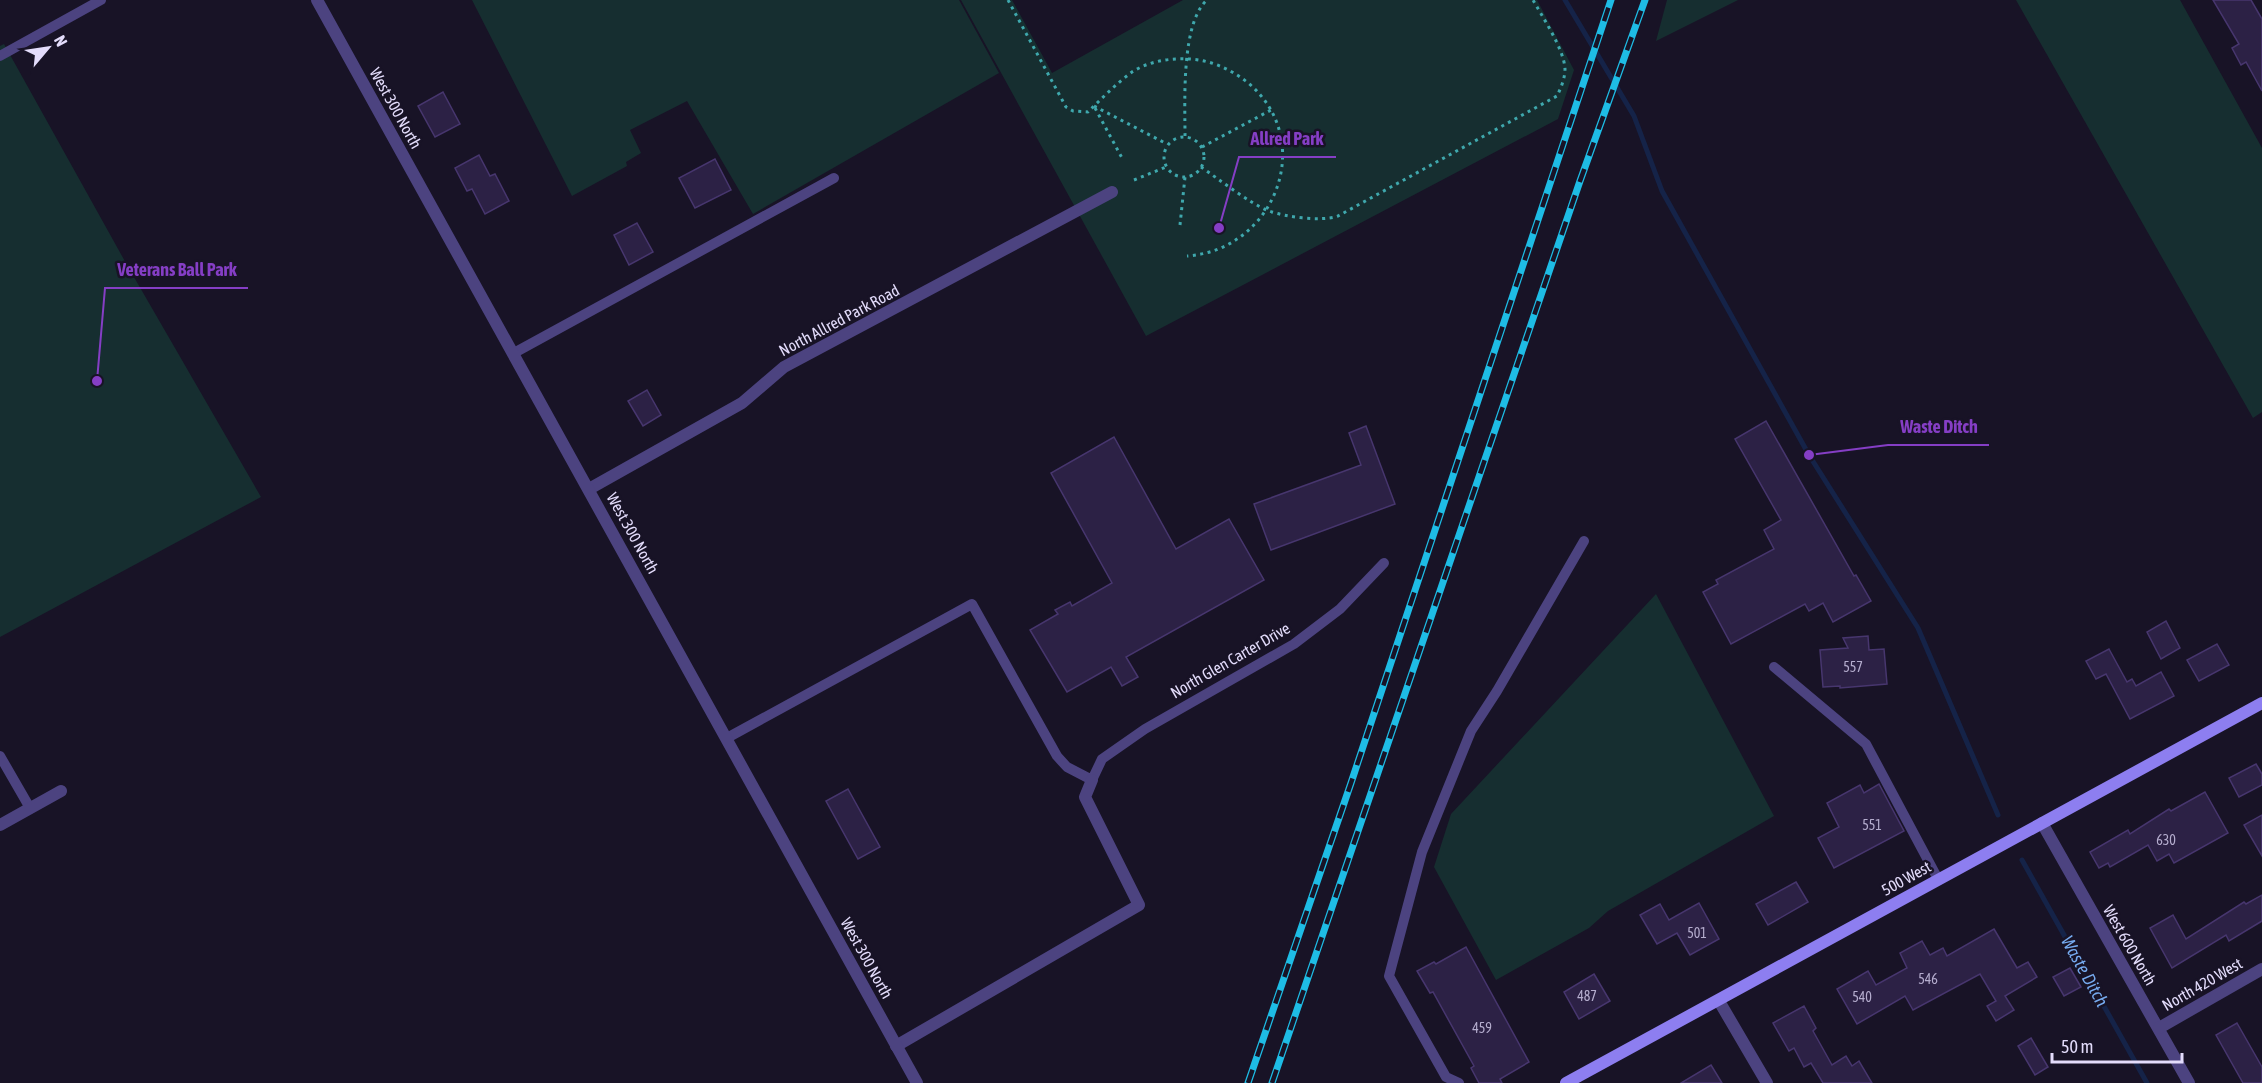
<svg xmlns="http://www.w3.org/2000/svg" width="2262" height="1083" viewBox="0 0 2262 1083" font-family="'Asap Condensed',sans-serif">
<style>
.green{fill:#162e30}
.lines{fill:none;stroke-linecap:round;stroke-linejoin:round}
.stream{stroke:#152348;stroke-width:5}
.building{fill:#2c2145;stroke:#47366e;stroke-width:1.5}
.path{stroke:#3fa8ad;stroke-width:3;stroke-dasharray:3 4.5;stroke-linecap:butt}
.service{stroke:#4c4380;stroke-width:10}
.minor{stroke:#4c4380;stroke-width:12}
.tertiary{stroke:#4c4380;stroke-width:12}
.secondary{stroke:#8d7ef0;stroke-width:12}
.rail-casing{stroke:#1ebce5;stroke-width:7}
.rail{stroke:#181326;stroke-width:4.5;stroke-dasharray:14;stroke-linecap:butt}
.labels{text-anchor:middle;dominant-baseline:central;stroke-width:5;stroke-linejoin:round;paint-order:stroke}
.number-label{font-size:14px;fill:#b5adce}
.street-label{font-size:16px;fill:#e3dcfb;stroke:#181326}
.water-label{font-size:18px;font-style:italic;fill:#76aaef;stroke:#181326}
.leader{fill:none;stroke:#853ec5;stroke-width:2}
.callout-dot{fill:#853ec5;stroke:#181326;stroke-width:2}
.callout-label{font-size:18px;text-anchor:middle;font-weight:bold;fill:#853ec5;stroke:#181326;stroke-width:5;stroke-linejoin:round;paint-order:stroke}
</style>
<rect width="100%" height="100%" fill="#181326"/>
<g class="green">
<polygon points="472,0 959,0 999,73 753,214 687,101 630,130 641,153 626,162 627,166 572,196"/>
<polygon points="961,0 1012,0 1052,73 1183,0 1537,0 1574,70 1558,119 1146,336"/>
<polygon points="1667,0 1738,0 1656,41"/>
<polygon points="2016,0 2180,0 2262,148 2262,412 2253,418"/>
<polygon points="4,44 127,265 261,497 0,637 0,46"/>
<polygon points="1656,594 1774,816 1608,911 1589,928 1496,980 1434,867 1451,814"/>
</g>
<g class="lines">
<g class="stream">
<polyline points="1565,0 1634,116 1662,191 1809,455 1918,628 1998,815"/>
<polyline points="2022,860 2147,1083"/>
</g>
</g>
<g class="building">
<polygon points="2213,0 2251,0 2262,19 2262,91 2246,62 2241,65 2232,48 2239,44"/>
<polygon points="443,92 460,124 435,137 418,106"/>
<polygon points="479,155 490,176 495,174 509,201 485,214 472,189 467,191 455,168"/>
<polygon points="715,159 731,190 695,208 679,178"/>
<polygon points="637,223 653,252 629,265 614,235"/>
<polygon points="647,390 661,415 643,426 628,401"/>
<polygon points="1766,421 1854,576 1856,575 1871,601 1833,622 1823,603 1809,611 1805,604 1731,644 1703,592 1718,584 1716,580 1774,549 1764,530 1781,520 1735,439"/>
<polygon points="1366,426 1395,504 1271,550 1254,504 1361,465 1349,433"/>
<polygon points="1114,437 1176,549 1229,519 1264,580 1126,657 1138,677 1122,686 1111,667 1067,692 1030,630 1058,614 1055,610 1070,602 1072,606 1112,583 1051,473"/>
<polygon points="2166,621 2180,648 2161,659 2147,632"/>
<polygon points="1868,636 1869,650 1884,649 1887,684 1840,688 1840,686 1823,687 1820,650 1848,648 1843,638"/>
<polygon points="2217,644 2229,665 2199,681 2187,660"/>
<polygon points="2109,649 2127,682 2132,679 2136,686 2161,672 2174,696 2130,719 2106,674 2096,679 2086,661"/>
<polygon points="2256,764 2262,774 2262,785 2239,797 2229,778"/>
<polygon points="1879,784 1904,831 1834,868 1818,838 1839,827 1827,803 1860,785 1864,793"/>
<polygon points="848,789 880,847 858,859 826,801"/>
<polygon points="2205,792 2228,833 2174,863 2169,854 2157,861 2148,845 2110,867 2108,863 2099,868 2090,852 2128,830 2130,834 2169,809 2171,811"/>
<polygon points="2262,815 2262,856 2244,825"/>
<polygon points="1796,882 1808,902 1768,925 1756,904"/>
<polygon points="2262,895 2262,921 2229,941 2226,935 2172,968 2150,928 2173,915 2186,939 2244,902 2246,904"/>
<polygon points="1699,903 1719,939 1690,955 1677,933 1657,944 1640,915 1660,904 1669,920"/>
<polygon points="1994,929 2017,968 2028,962 2037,977 2005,996 2014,1010 1996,1021 1987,1006 1996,1001 1980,974 1913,1010 1905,996 1857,1024 1837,989 1868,971 1876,985 1907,968 1900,953 1922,941 1930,955 1943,948 1947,956"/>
<polygon points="1466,947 1529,1062 1500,1079 1502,1083 1479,1083 1471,1068 1474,1066 1433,992 1430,993 1417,971 1434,962 1436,964"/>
<polygon points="2070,968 2081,987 2064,996 2053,977"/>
<polygon points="1594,974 1610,1001 1579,1019 1564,992"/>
<polygon points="1804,1006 1816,1028 1813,1031 1832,1065 1846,1056 1852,1066 1859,1061 1872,1083 1823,1083 1811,1063 1804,1067 1794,1048 1789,1051 1773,1023"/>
<polygon points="2237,1023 2262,1067 2262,1083 2243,1083 2216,1035"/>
<polygon points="2031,1038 2048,1067 2035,1075 2018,1046"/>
<polygon points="1711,1065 1722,1083 1681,1083"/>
</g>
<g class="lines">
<g class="path">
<path d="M1008,0L1066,107L1073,111L1088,112C1101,99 1117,83 1132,72C1149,61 1170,58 1189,59C1211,60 1230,69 1247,82C1318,140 1275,250 1187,256"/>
<polyline points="1094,106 1167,144"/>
<polyline points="1095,108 1122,158"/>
<path d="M1185,136C1185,102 1181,23 1207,0"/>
<circle cx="1184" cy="157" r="20"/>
<polyline points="1202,147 1271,110"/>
<path d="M1201,167C1220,180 1249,203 1269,211C1286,217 1321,222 1338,216L1557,96C1561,88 1565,78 1565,69C1564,49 1543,18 1533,0"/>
<polyline points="1134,180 1166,167"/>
<polyline points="1180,225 1185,177"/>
</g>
<g class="service">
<polyline points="0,56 101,0"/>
<polyline points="514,353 834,178"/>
<polyline points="1774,667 1866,744 1938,879"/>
<polyline points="727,738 972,604 1057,756 1067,767 1092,780 1102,759 1145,729 1294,644 1340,609 1384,563"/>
<polyline points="0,756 30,808"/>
<polyline points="1459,1083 1446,1077 1389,976 1422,852 1471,731 1497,691 1584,541"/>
</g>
<g class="minor">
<polyline points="589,489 742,403 784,367 1112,192"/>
<polyline points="2042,823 2189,1083"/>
<polyline points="0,825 61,791"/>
<polyline points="1719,1001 1767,1083"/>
<polyline points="2159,1028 2262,969"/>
<polyline points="896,1046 1139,905 1085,797 1092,780"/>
</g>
<polyline class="tertiary" points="317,0 917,1083"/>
<polyline class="secondary" points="1566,1083 2262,703"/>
<defs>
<g id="rail">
<polyline points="1248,1083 1351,783 1611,0"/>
<polyline points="1272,1083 1580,181 1645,0"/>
</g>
</defs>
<use href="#rail" class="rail-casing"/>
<use href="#rail" class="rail"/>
</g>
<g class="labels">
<g class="number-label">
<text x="1853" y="667">557</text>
<text x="1872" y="825">551</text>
<text x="2166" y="840">630</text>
<text x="1697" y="933">501</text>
<text x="1928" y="979">546</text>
<text x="1587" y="996">487</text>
<text x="1862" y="997">540</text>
<text x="1482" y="1028">459</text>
</g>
<g class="street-label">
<text transform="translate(396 108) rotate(61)">West 300 North</text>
<text transform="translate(839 320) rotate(-28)">North Allred Park Road</text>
<text transform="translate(633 533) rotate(61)">West 300 North</text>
<text transform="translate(1230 660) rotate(-30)">North Glen Carter Drive</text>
<text transform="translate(1906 878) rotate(-29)">500 West</text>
<text transform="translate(2130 945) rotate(60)">West 600 North</text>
<text transform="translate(867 958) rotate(61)">West 300 North</text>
<text transform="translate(2202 984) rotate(-30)">North 420 West</text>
</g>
<g class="water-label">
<text transform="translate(2085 971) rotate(61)">Waste Ditch</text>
</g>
</g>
<path class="leader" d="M1219 228L1239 157H1336M97 381L105 288H248M1809 455L1888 445H1989"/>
<g class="callout-dot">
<circle cx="1219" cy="228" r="6"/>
<circle cx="97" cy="381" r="6"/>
<circle cx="1809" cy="455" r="6"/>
</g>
<g class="callout-label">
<text x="1287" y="145">Allred Park</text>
<text x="177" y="276">Veterans Ball Park</text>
<text x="1939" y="433">Waste Ditch</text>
</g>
<g transform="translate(48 48) rotate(61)" stroke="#181326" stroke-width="4.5" paint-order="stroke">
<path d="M0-4.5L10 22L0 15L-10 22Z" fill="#e3dcfb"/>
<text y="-9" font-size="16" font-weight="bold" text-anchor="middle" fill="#e3dcfb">N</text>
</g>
<path d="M2052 1053v9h130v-9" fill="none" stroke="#e3dcfb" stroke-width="3"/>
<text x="2061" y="1053" font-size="18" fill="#e3dcfb" stroke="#181326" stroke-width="4.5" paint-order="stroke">50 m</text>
</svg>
